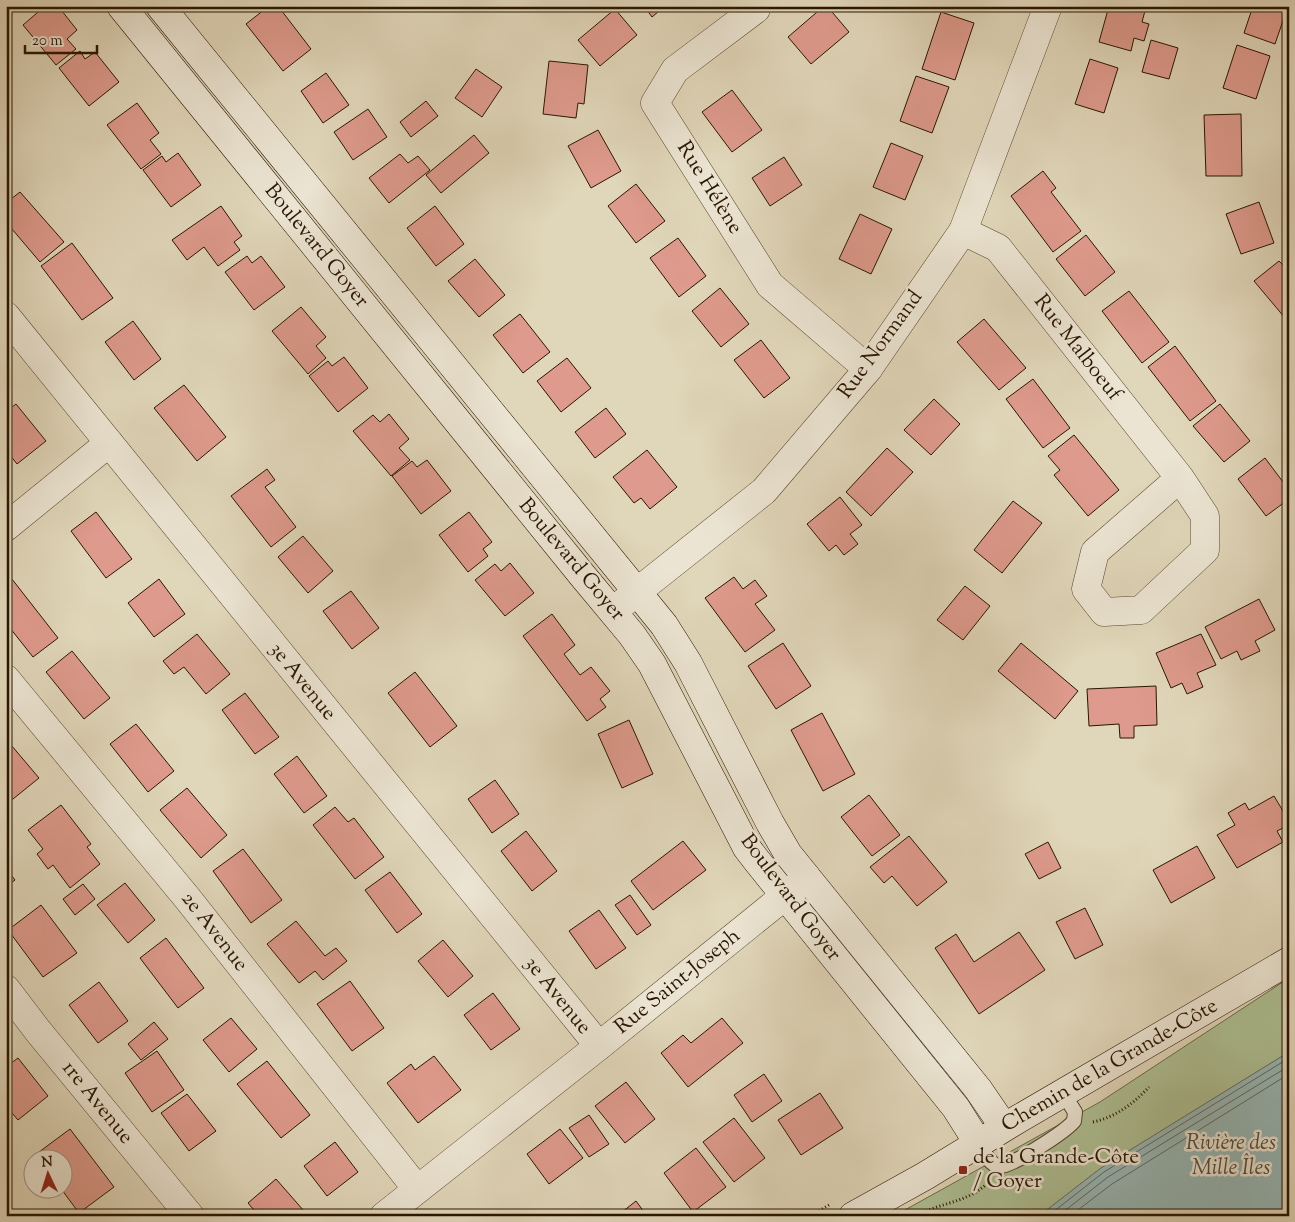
<svg xmlns="http://www.w3.org/2000/svg" width="1295" height="1222" viewBox="0 0 1295 1222" font-family="'Sorts Mill Goudy',serif">
<style>
.green{fill:#adbf93;stroke:#6b6a4a}
.water{fill:#96b7b6;stroke:#6a776d}
.lines{fill:none;stroke-linecap:round;stroke-linejoin:round}
.shore{stroke:#60665b;stroke-width:1}
.building{fill:#de9a8c;stroke:#291600}
.lane-casing{stroke:#57462e;stroke-width:16}
.street-casing{stroke:#57462e;stroke-width:29}
.secondary-casing{stroke:#291600;stroke-width:29}
.path{stroke:#291600;stroke-width:3;stroke-dasharray:1 2.5;stroke-linecap:butt}
.lane{stroke:#ebe4d2;stroke-width:14}
.street{stroke:#ebe4d2;stroke-width:28}
.secondary{stroke:#ebe4d2;stroke-width:28}
.poi-dot{fill:#8f2418;stroke:#ebe4d2;stroke-width:2}
.labels{text-anchor:middle;dominant-baseline:central;stroke-width:5;stroke-linejoin:round;paint-order:stroke}
.street-label{font-size:21px;fill:#291600;stroke:#ebe4d2}
.poi-label{font-size:21px;fill:#291600;stroke:#ebe4d2;text-anchor:start}
.water-label{font-size:22px;font-style:italic;fill:#4f4e40;stroke:#ebe4d2}
</style>
<rect width="100%" height="100%" fill="#e0d6b9"/>
<filter id="stains"><feTurbulence type="fractalNoise" baseFrequency=".004" numOctaves="4"/><feColorMatrix values="0 0 0 0 .2 0 0 0 0 .09 0 0 0 0 .02 0 0 0 .5 -.17"/></filter>
<radialGradient id="worn" r=".72"><stop offset=".6" stop-color="#630" stop-opacity="0"/><stop offset="1" stop-color="#630" stop-opacity=".3"/></radialGradient>
<polygon class="green" points="1289,978 1289,1052 1101,1168 1039,1216 894,1216 1100,1102"/>
<polygon class="water" points="1289,1052 1289,1216 1039,1216 1101,1168"/>
<g class="lines">
<g class="shore">
<polyline points="1048,1216 1104,1172 1289,1058"/>
<polyline points="1058,1216 1108,1177 1289,1066"/>
<polyline points="1070,1216 1112,1184 1289,1074"/>
</g>
</g>
<g class="building">
<polygon points="45,6 58,6 77,30 67,39 76,49 56,65 23,25"/>
<polygon points="269,6 278,6 311,49 283,71 246,24"/>
<polygon points="644,6 665,6 652,17"/>
<polygon points="824,6 827,6 849,32 811,64 788,37"/>
<polygon points="1109,6 1146,7 1142,22 1149,24 1144,41 1134,38 1131,51 1099,42"/>
<polygon points="1253,6 1288,6 1275,44 1244,33"/>
<polygon points="615,9 637,35 600,66 578,40"/>
<polygon points="941,12 974,23 955,80 922,69"/>
<polygon points="1151,40 1178,48 1169,79 1142,72"/>
<polygon points="1237,45 1270,56 1256,99 1223,88"/>
<polygon points="80,51 85,59 95,52 119,82 89,106 59,68"/>
<polygon points="1090,59 1118,68 1104,113 1075,104"/>
<polygon points="549,61 588,65 584,104 578,103 576,118 543,114"/>
<polygon points="476,69 502,87 482,117 455,98"/>
<polygon points="326,73 349,105 323,123 301,91"/>
<polygon points="916,76 949,87 932,133 900,121"/>
<polygon points="732,90 762,130 732,152 702,112"/>
<polygon points="426,101 438,116 411,137 400,122"/>
<polygon points="137,103 159,133 150,140 161,154 141,169 107,125"/>
<polygon points="368,109 387,137 353,160 334,132"/>
<polygon points="1241,114 1242,176 1206,176 1204,115"/>
<polygon points="598,130 621,171 591,188 568,146"/>
<polygon points="474,135 489,153 441,193 426,175"/>
<polygon points="891,143 923,156 905,200 873,187"/>
<polygon points="178,153 201,185 171,207 143,170 162,156 166,162"/>
<polygon points="400,154 408,163 418,156 430,170 389,203 369,178"/>
<polygon points="784,157 802,185 770,206 752,178"/>
<polygon points="1043,171 1056,188 1051,192 1081,231 1053,252 1011,196"/>
<polygon points="636,184 665,221 636,243 608,206"/>
<polygon points="20,192 64,242 40,262 6,222 6,203"/>
<polygon points="1259,202 1274,243 1241,254 1226,214"/>
<polygon points="221,206 242,236 234,242 240,250 218,266 204,247 187,260 172,240"/>
<polygon points="435,206 464,244 436,266 407,228"/>
<polygon points="860,214 892,229 871,274 839,259"/>
<polygon points="1086,235 1115,272 1085,296 1056,259"/>
<polygon points="678,238 706,276 679,297 650,258"/>
<polygon points="72,243 113,298 82,320 41,266"/>
<polygon points="247,256 252,263 261,256 285,287 254,310 225,272"/>
<polygon points="475,259 505,295 479,317 448,281"/>
<polygon points="1279,261 1289,271 1289,314 1285,318 1254,281"/>
<polygon points="720,288 749,324 721,347 692,311"/>
<polygon points="1129,291 1169,342 1142,363 1102,311"/>
<polygon points="301,307 326,337 316,346 326,358 308,374 272,331"/>
<polygon points="520,314 550,352 523,373 493,335"/>
<polygon points="984,319 1026,368 999,390 957,342"/>
<polygon points="133,321 161,359 134,380 105,342"/>
<polygon points="761,340 790,378 764,398 734,360"/>
<polygon points="1175,346 1216,401 1190,421 1148,367"/>
<polygon points="344,357 368,388 338,412 309,376 328,361 332,366"/>
<polygon points="567,358 591,388 561,412 537,381"/>
<polygon points="1033,379 1070,428 1043,448 1006,399"/>
<polygon points="184,385 226,437 197,461 154,408"/>
<polygon points="934,399 960,424 931,455 904,430"/>
<polygon points="16,404 46,441 17,464 6,450 6,412"/>
<polygon points="1220,404 1250,441 1224,462 1193,426"/>
<polygon points="606,408 626,434 595,458 575,432"/>
<polygon points="389,414 409,439 399,448 410,460 391,476 353,431 373,415 380,422"/>
<polygon points="1074,435 1119,490 1088,516 1054,475 1060,470 1048,456"/>
<polygon points="887,448 913,472 871,516 846,492"/>
<polygon points="647,450 677,487 650,509 641,498 634,503 613,477"/>
<polygon points="1265,458 1283,482 1289,478 1289,499 1266,516 1238,479"/>
<polygon points="427,460 451,491 421,514 392,476 412,461 417,467"/>
<polygon points="267,469 275,480 265,487 296,527 271,547 231,496"/>
<polygon points="840,497 862,525 850,534 858,544 844,555 836,545 829,551 807,524"/>
<polygon points="1013,501 1042,523 1002,573 974,550"/>
<polygon points="96,512 132,559 106,578 71,531"/>
<polygon points="469,512 492,542 483,549 488,556 468,572 439,535"/>
<polygon points="303,536 333,571 308,593 278,557"/>
<polygon points="510,563 534,593 505,616 475,580 495,564 501,571"/>
<polygon points="8,574 58,638 33,657 6,623 6,575"/>
<polygon points="734,577 743,589 755,580 767,596 755,604 775,630 745,652 705,598"/>
<polygon points="159,579 185,614 154,637 128,603"/>
<polygon points="965,586 990,606 963,640 937,620"/>
<polygon points="351,591 379,628 352,649 323,611"/>
<polygon points="1259,599 1275,630 1255,641 1260,651 1241,660 1237,651 1221,659 1205,627"/>
<polygon points="552,614 575,645 564,654 580,675 591,667 610,691 600,699 606,707 587,721 523,636"/>
<polygon points="197,634 230,674 206,694 184,667 174,674 163,661"/>
<polygon points="1201,634 1216,665 1197,673 1203,687 1187,694 1182,683 1171,688 1156,653"/>
<polygon points="783,643 811,686 776,709 748,666"/>
<polygon points="1021,643 1078,691 1055,719 998,671"/>
<polygon points="72,651 110,698 84,719 46,672"/>
<polygon points="415,672 457,726 430,747 388,693"/>
<polygon points="1156,686 1157,725 1134,726 1134,738 1120,738 1119,724 1089,726 1087,689"/>
<polygon points="245,693 279,737 255,754 222,710"/>
<polygon points="822,713 855,774 823,791 791,730"/>
<polygon points="629,720 653,774 622,788 598,734"/>
<polygon points="136,724 174,771 148,792 110,744"/>
<polygon points="6,739 39,778 8,803 6,801"/>
<polygon points="297,756 327,796 304,813 274,774"/>
<polygon points="495,780 519,814 492,833 468,799"/>
<polygon points="187,788 227,835 201,858 160,810"/>
<polygon points="869,795 900,835 872,856 841,817"/>
<polygon points="1274,796 1289,821 1289,825 1277,831 1283,842 1237,868 1217,835 1235,825 1228,813 1245,803 1249,810"/>
<polygon points="61,805 91,844 87,847 100,864 70,888 53,865 48,869 37,854 43,849 28,830"/>
<polygon points="335,807 348,822 354,818 384,857 355,879 313,825"/>
<polygon points="526,831 557,871 532,891 501,851"/>
<polygon points="909,836 947,882 917,906 892,876 884,883 870,867"/>
<polygon points="683,841 706,870 653,910 631,881"/>
<polygon points="1048,842 1061,868 1039,879 1025,854"/>
<polygon points="1197,846 1215,878 1171,903 1153,870"/>
<polygon points="243,849 282,900 251,923 213,871"/>
<polygon points="6,868 15,880 6,887"/>
<polygon points="390,872 422,914 397,933 365,890"/>
<polygon points="125,883 155,920 128,943 97,905"/>
<polygon points="83,884 95,899 75,915 63,899"/>
<polygon points="630,895 651,925 637,935 615,905"/>
<polygon points="41,905 77,953 43,977 8,930"/>
<polygon points="1085,908 1103,945 1075,959 1056,922"/>
<polygon points="599,910 626,948 596,969 569,931"/>
<polygon points="296,921 325,956 336,948 347,961 323,980 315,971 299,983 267,944"/>
<polygon points="1019,932 1045,970 979,1014 935,948 956,934 974,962"/>
<polygon points="166,938 204,988 178,1008 140,958"/>
<polygon points="443,940 473,976 448,997 418,961"/>
<polygon points="350,981 384,1028 352,1051 317,1004"/>
<polygon points="99,982 128,1021 98,1043 69,1005"/>
<polygon points="493,993 520,1029 491,1050 464,1015"/>
<polygon points="231,1018 257,1049 229,1072 203,1040"/>
<polygon points="722,1018 743,1043 688,1087 661,1053 683,1035 691,1043"/>
<polygon points="154,1022 168,1039 141,1060 128,1044"/>
<polygon points="157,1051 184,1090 152,1112 125,1073"/>
<polygon points="434,1056 461,1090 418,1123 387,1083 411,1064 415,1070"/>
<polygon points="18,1058 48,1096 18,1120 6,1106 6,1067"/>
<polygon points="267,1061 310,1115 281,1138 237,1084"/>
<polygon points="764,1074 782,1101 752,1122 734,1095"/>
<polygon points="626,1082 655,1119 625,1143 595,1106"/>
<polygon points="820,1093 843,1128 801,1155 778,1120"/>
<polygon points="187,1094 216,1131 189,1151 161,1113"/>
<polygon points="589,1115 609,1144 589,1157 569,1128"/>
<polygon points="734,1118 765,1158 734,1182 703,1142"/>
<polygon points="70,1129 114,1187 79,1213 62,1190 62,1160 39,1160 35,1155"/>
<polygon points="560,1129 583,1158 549,1184 527,1154"/>
<polygon points="335,1142 358,1172 327,1196 304,1166"/>
<polygon points="696,1148 726,1187 693,1212 664,1173"/>
<polygon points="276,1179 304,1211 298,1216 259,1216 248,1203"/>
<polygon points="636,1201 647,1216 617,1216"/>
</g>
<g class="lines">
<defs>
<path id="lane" d="M978,1143C983,1150 989,1164 998,1166C1009,1169 1066,1131 1074,1121L1075,1112L1063,1093"/>
<g id="street">
<polyline points="756,6 756,9 675,70 655,103 770,285 868,369"/>
<polyline points="963,231 998,248 1180,478 1205,516 1205,550 1141,610 1104,612 1086,589 1095,552 1180,478"/>
<polyline points="6,316 599,1046"/>
<polyline points="6,527 109,443"/>
<polyline points="613,611 764,491 868,369 963,231 1048,6"/>
<polyline points="6,679 188,899 417,1189"/>
<polyline points="6,989 38,1031 190,1216"/>
<polyline points="384,1216 599,1046 807,878"/>
</g>
<g id="secondary">
<polyline points="121,6 582,575 632,635 652,664 747,848 757,861 956,1108 978,1143"/>
<polyline points="160,6 664,625 688,663 770,823 788,854 978,1089 1004,1127"/>
<polyline points="853,1216 925,1176 1020,1118 1289,961"/>
</g>
</defs>
<use href="#lane" class="lane-casing"/>
<use href="#street" class="street-casing"/>
<use href="#secondary" class="secondary-casing"/>
<g class="path">
<path d="M1093,1122C1116,1117 1134,1103 1149,1087"/>
<polyline points="810,1216 829,1205"/>
<path d="M917,1216C940,1202 965,1204 988,1183"/>
</g>
<use href="#lane" class="lane"/>
<use href="#street" class="street"/>
<use href="#secondary" class="secondary"/>
</g>
<rect class="poi-dot" x="958" y="1165" width="10" height="10" rx="2.5"/>
<g class="labels">
<g class="street-label">
<text transform="translate(709 188) rotate(58)">Rue Hélène</text>
<text transform="translate(316 246) rotate(51)">Boulevard Goyer</text>
<text transform="translate(881 345) rotate(-54)">Rue Normand</text>
<text transform="translate(1077 348) rotate(52)">Rue Malboeuf</text>
<text transform="translate(571 560) rotate(50)">Boulevard Goyer</text>
<text transform="translate(302 682) rotate(51)">3e Avenue</text>
<text transform="translate(790 898) rotate(53)">Boulevard Goyer</text>
<text transform="translate(214 932) rotate(52)">2e Avenue</text>
<text transform="translate(678 982) rotate(-39)">Rue Saint-Joseph</text>
<text transform="translate(557 996) rotate(51)">3e Avenue</text>
<text transform="translate(1110 1066) rotate(-30)">Chemin de la Grande-Côte</text>
<text transform="translate(97 1103) rotate(51)">1re Avenue</text>
</g>
<g class="poi-label">
<text x="973" y="1158">de la Grande-Côte<tspan x="973" dy="24">/ Goyer</tspan></text>
</g>
<g class="water-label">
<text x="1231" y="1144">Rivière des<tspan x="1231" dy="25">Mille Îles</tspan></text>
</g>
</g>
<rect width="1295" height="1222" fill="none" stroke="#e0d6b9" stroke-width="25"/>
<rect x="8" y="8" width="1280" height="1207" fill="none" stroke="#291600" stroke-width="2.5"/>
<rect x="12" y="12" width="1270" height="1197" fill="none" stroke="#291600"/>
<g transform="translate(48 1174) rotate(356)"><circle r="24" fill="#ebe4d2" stroke="#9d927e"/>
<path d="M0-4L9 19L0 12L-9 19Z" fill="#8f2418"/>
<text y="-8" font-size="14" font-weight="bold" text-anchor="middle" fill="#291600">N</text>
</g>
<path d="M25 45v8h72v-8" fill="none" stroke="#291600" stroke-width="2.5"/>
<text x="32" y="45" font-size="15" fill="#291600" stroke="#ebe4d2" stroke-width="4" paint-order="stroke">20 m</text>
<rect width="100%" height="100%" filter="url(#stains)"/>
<rect width="100%" height="100%" fill="url(#worn)"/>
</svg>
